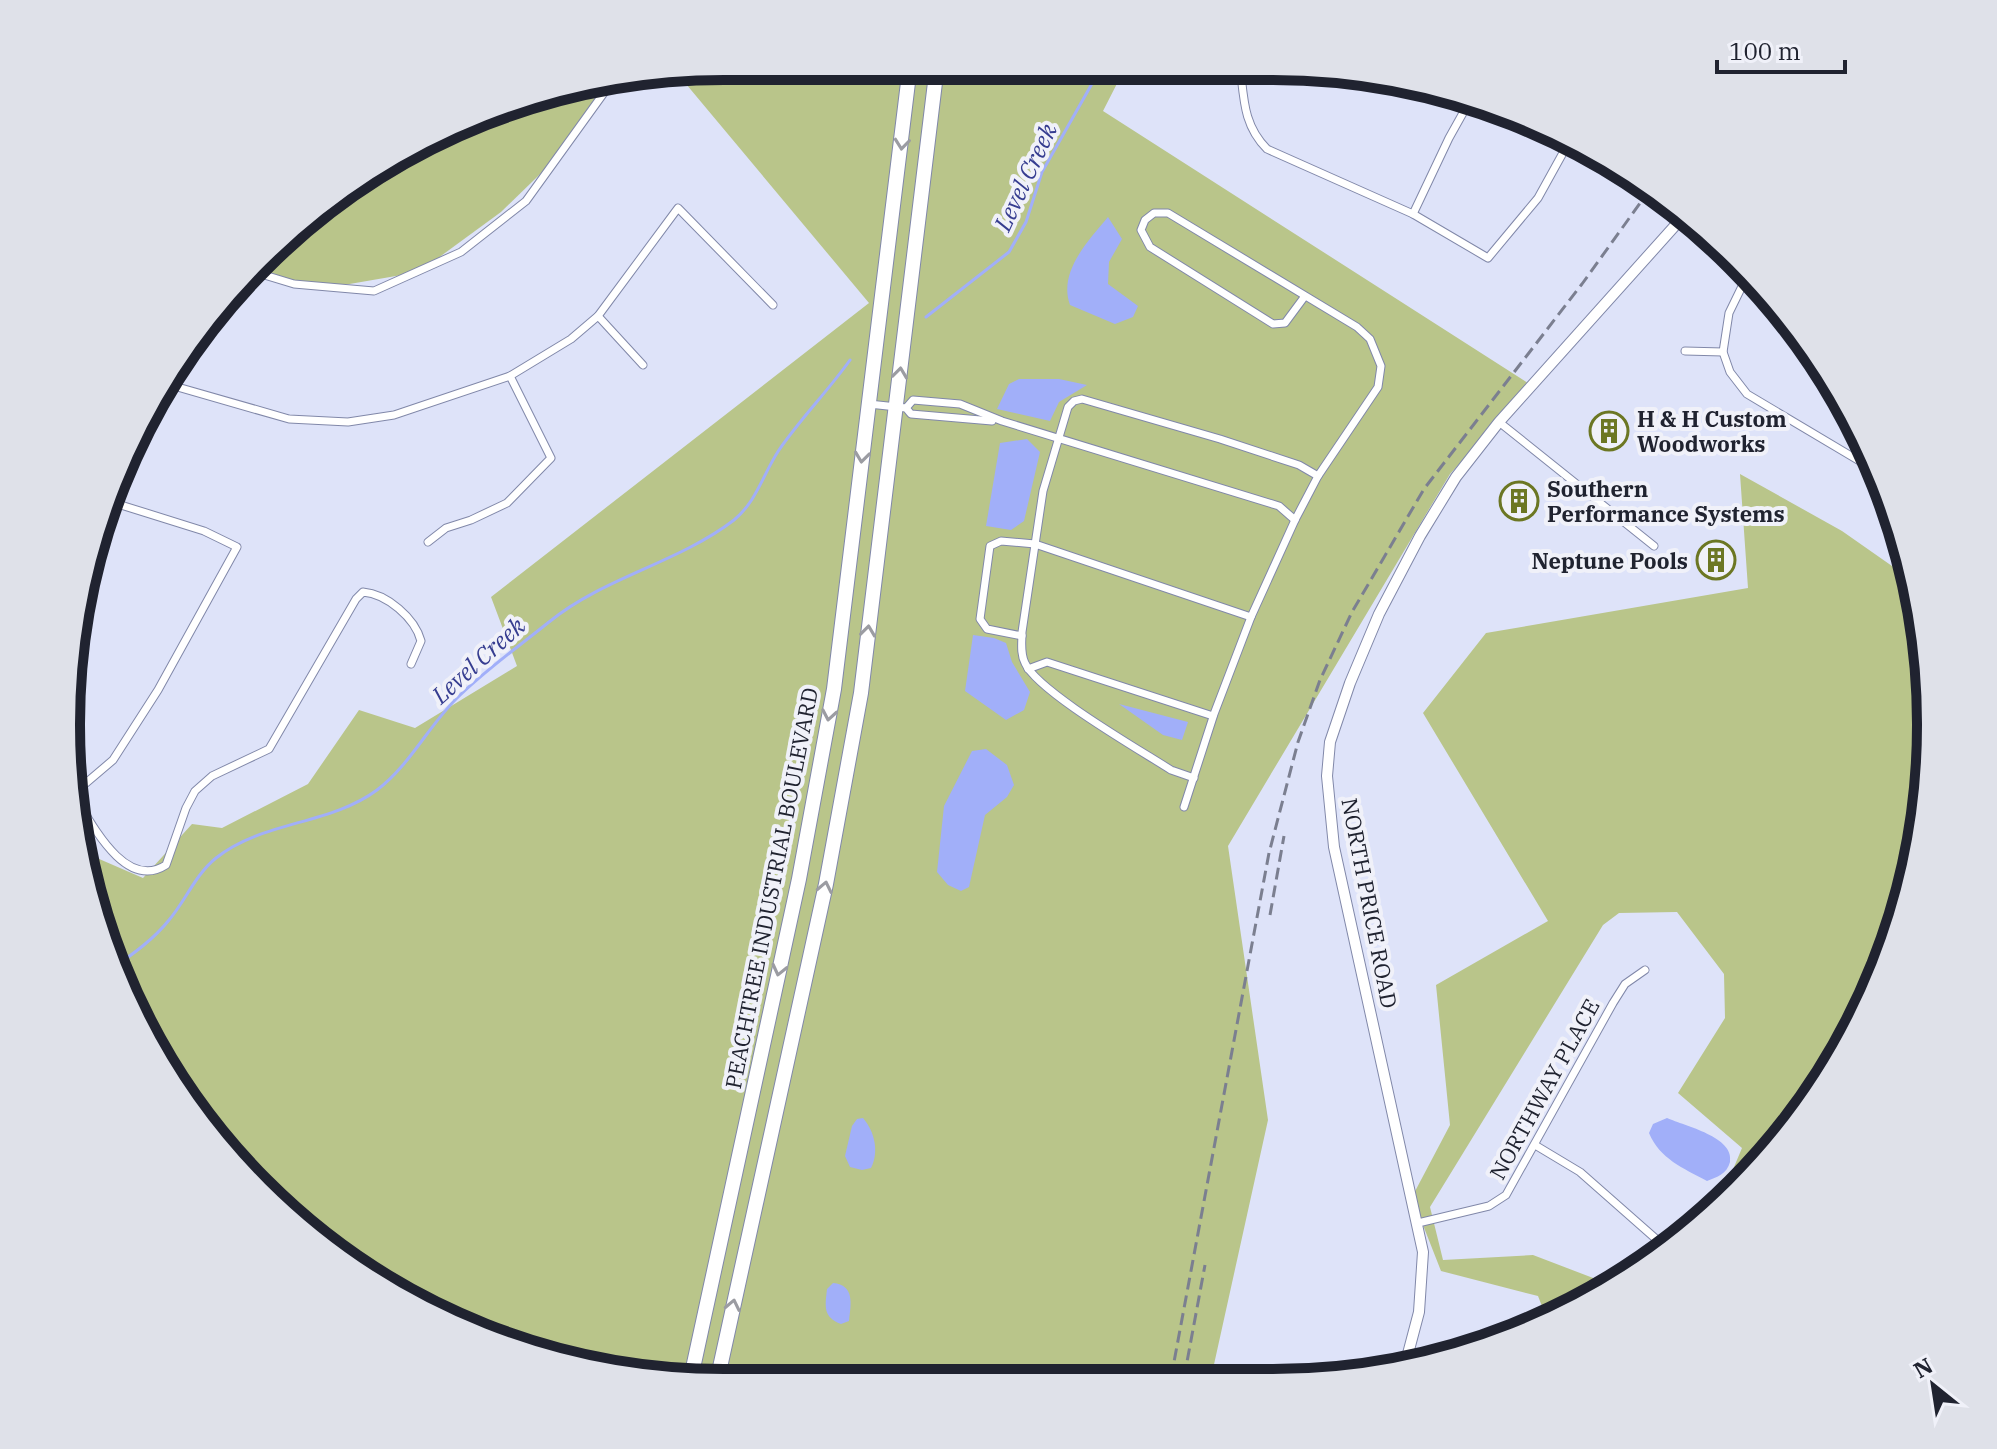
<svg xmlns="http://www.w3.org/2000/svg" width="1997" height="1449" viewBox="0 0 1997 1449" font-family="'IBM Plex Serif',serif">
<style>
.green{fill:#b9c58a}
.water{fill:#a1aff9}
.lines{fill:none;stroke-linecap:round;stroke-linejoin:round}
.stream{stroke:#a1aff9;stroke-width:3}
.street-casing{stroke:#8188a9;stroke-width:9}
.secondary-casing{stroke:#8188a9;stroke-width:12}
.highway-casing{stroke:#8188a9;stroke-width:16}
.street{stroke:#fff;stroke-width:7}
.secondary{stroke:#fff;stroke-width:10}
.highway{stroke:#fff;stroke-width:14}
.rail{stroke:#7b7f90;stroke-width:3;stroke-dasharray:12 6;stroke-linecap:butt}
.oneway{stroke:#9b9ca2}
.labels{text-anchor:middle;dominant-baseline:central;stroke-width:8;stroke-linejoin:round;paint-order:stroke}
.poi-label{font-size:22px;font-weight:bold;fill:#202330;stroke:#f0f1f9;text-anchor:start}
.street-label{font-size:22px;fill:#202330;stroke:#f0f1f9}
.water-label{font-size:24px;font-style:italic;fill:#363d90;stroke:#f0f1f9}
.rim{fill:none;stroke:#202330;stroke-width:10}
</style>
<rect width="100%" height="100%" fill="#dee3f9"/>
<g class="green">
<polygon points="725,66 1126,66 1103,111 1531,385 1450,474 1228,846 1268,1120 1211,1378 682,1382 555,1361 434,1315 323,1247 229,1158 116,977 84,858 90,855 143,878 192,824 222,828 308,784 359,710 415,728 517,666 491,597 869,303 676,72"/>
<polygon points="611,81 567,148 501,212 419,272 338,286 246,276 359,177 554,89"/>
<polygon points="1740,474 1842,531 1912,580 1925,639 1930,768 1908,895 1863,1016 1795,1126 1724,1201 1721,1198 1742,1148 1678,1093 1725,1018 1724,974 1677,912 1619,913 1603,925 1430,1207 1443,1260 1533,1255 1601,1281 1598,1287 1547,1319 1538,1296 1441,1271 1412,1197 1450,1125 1436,985 1548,921 1423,713 1486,633 1748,588"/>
</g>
<g class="water">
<path d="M1108,217L1122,239L1109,262L1108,284L1138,306L1133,317L1115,324L1070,305C1058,272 1088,241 1108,217Z"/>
<polygon points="1019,379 1059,379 1087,385 1059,402 1050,421 997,409 1009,384"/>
<polygon points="1027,439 1040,452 1024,521 1011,530 986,526 1000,443"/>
<polygon points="973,635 994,638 1006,643 1012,662 1030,692 1024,710 1006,720 965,691"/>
<polygon points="1119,704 1188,722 1182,740 1163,735"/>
<polygon points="986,749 1007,765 1014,785 1007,797 985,815 969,887 961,891 948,885 937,872 944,806 972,751"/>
<path d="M863,1118C875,1132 879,1152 871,1168L862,1170L850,1167L845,1156L852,1126L857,1119Z"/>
<path d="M1667,1118C1685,1126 1735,1137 1730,1162C1727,1174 1717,1177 1707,1181C1683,1168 1660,1159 1649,1133L1653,1124Z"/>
<path d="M833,1283C855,1285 851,1304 849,1321L841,1324C823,1317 825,1307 827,1289Z"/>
</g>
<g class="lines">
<g class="stream">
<polyline points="926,317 1009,252 1026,222 1042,172 1102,66"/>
<path d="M114,967C133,954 154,939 169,920C186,900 195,875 216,858C262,821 330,825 377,790C409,766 428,727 456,699C484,671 518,647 549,622C604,577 678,563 734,520C757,501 763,474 779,450C801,418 828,391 850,360"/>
</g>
<defs>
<g id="street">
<path d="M1240,66C1244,98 1243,125 1267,149L1413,214L1488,258L1538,198L1569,142"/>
<polyline points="1413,214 1449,138 1468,104"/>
<polyline points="251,271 294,284 374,291 461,252 526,201 606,90"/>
<polyline points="1748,274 1729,313 1723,352 1730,372 1747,394 1878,472"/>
<polyline points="598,316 643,365"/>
<polyline points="1685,351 1723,352"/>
<polyline points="167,384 289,419 348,422 394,415 510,376 571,339 598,316 678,208 773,305"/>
<polyline points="869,404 906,408 911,414 992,421"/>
<polyline points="906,408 913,400 960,404 1002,421 1279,506 1295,520"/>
<polyline points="1499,422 1654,546"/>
<polyline points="428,542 446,528 471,520 507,503 551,458 510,376"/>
<polyline points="1022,636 987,629 980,619 990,546 1001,541 1035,544 1251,617"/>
<polyline points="1028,669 1047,662 1213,716"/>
<path d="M1194,778L1171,770C1140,750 1037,691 1025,663C1020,653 1022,643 1022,632L1043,491L1068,407L1074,401L1082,399L1220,439L1299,465L1318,476"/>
<path d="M72,792C90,820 124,892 166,865L186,808L195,791L212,776L269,749L356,599L363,592C387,594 415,618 421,641L411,664"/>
<polyline points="73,794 113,760 158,690 237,547 204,531 124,506 114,500"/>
<polyline points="1184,807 1214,714 1251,617 1295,520 1318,476 1378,387 1381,366 1370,339 1357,327 1168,213 1154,213 1145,220 1141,230 1150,247 1273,324 1285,323 1305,296"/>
<polyline points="1535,1145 1580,1172 1664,1246"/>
<polyline points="1418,1223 1489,1206 1506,1195 1613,1003 1625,984 1645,970"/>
</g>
<polyline id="secondary" points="1405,1365 1419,1312 1423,1252 1334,847 1327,776 1330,742 1350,683 1379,614 1420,536 1456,477 1499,422 1681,219"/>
<g id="highway">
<polyline points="717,1381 826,884 861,693 937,66"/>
<polyline points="690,1382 799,879 834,689 910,66"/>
</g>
</defs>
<use href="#street" class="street-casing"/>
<use href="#secondary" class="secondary-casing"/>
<use href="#highway" class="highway-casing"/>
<use href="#street" class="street"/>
<use href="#secondary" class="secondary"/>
<use href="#highway" class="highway"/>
<g class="rail">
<polyline points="1270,915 1284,836"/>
<polyline points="1171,1378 1269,853 1298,742 1320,680 1352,612 1424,489 1582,284 1648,192"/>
<polyline points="1184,1378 1205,1265"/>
</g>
</g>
<defs><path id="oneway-chevron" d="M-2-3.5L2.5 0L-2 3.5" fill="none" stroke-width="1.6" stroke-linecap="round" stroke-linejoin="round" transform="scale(2)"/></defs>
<g class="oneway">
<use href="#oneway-chevron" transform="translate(902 144) rotate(96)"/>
<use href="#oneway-chevron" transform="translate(900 373) rotate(-83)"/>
<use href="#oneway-chevron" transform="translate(862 457) rotate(97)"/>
<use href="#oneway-chevron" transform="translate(868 631) rotate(-83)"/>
<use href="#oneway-chevron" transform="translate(829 715) rotate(100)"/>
<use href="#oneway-chevron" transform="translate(825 887) rotate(-78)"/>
<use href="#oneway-chevron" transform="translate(779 970) rotate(103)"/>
<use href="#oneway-chevron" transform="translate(733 1305) rotate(-78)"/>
</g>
<defs>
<symbol id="building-ring" viewBox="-11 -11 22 22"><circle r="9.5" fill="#f0f1f9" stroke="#6c7723" stroke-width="1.5"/><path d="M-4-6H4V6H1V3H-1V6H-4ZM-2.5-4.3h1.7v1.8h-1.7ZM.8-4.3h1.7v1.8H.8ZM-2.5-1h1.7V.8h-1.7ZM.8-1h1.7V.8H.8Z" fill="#6c7723"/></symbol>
</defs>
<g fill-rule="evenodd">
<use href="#building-ring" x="1587" y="409" width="44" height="44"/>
<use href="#building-ring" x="1497" y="479" width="44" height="44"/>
<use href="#building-ring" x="1694" y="538" width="44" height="44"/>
</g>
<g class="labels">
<g class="poi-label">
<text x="1637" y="418">H &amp; H Custom<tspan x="1637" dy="25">Woodworks</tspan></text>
<text x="1547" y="488">Southern<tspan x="1547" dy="25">Performance Systems</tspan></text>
<text x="1688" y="560" text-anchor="end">Neptune Pools</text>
</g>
<g class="street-label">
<text transform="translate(771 888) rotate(-79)">PEACHTREE INDUSTRIAL BOULEVARD</text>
<text transform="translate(1370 903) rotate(79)">NORTH PRICE ROAD</text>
<text transform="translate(1544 1089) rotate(-61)">NORTHWAY PLACE</text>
</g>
<g class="water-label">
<text transform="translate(1025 177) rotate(-65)">Level Creek</text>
<text transform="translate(478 660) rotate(-42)">Level Creek</text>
</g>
</g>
<path d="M0 0H1997V1449H0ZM724 80H1273A644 644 0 0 1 1917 724V725A644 644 0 0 1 1273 1369H724A644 644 0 0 1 80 725V724A644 644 0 0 1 724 80Z" fill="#dfe1e9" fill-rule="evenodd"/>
<path class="rim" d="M724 80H1273A644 644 0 0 1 1917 724V725A644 644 0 0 1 1273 1369H724A644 644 0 0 1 80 725V724A644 644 0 0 1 724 80Z"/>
<g transform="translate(1933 1385) rotate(330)" stroke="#f0f1f9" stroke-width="6" paint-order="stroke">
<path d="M0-6L14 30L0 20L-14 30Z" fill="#202330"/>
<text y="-12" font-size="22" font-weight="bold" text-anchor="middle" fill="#202330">N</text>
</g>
<path d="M1717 60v12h128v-12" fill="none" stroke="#202330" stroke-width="4"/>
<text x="1729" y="60" font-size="24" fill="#202330" stroke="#f0f1f9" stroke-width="6" paint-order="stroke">100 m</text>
</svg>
